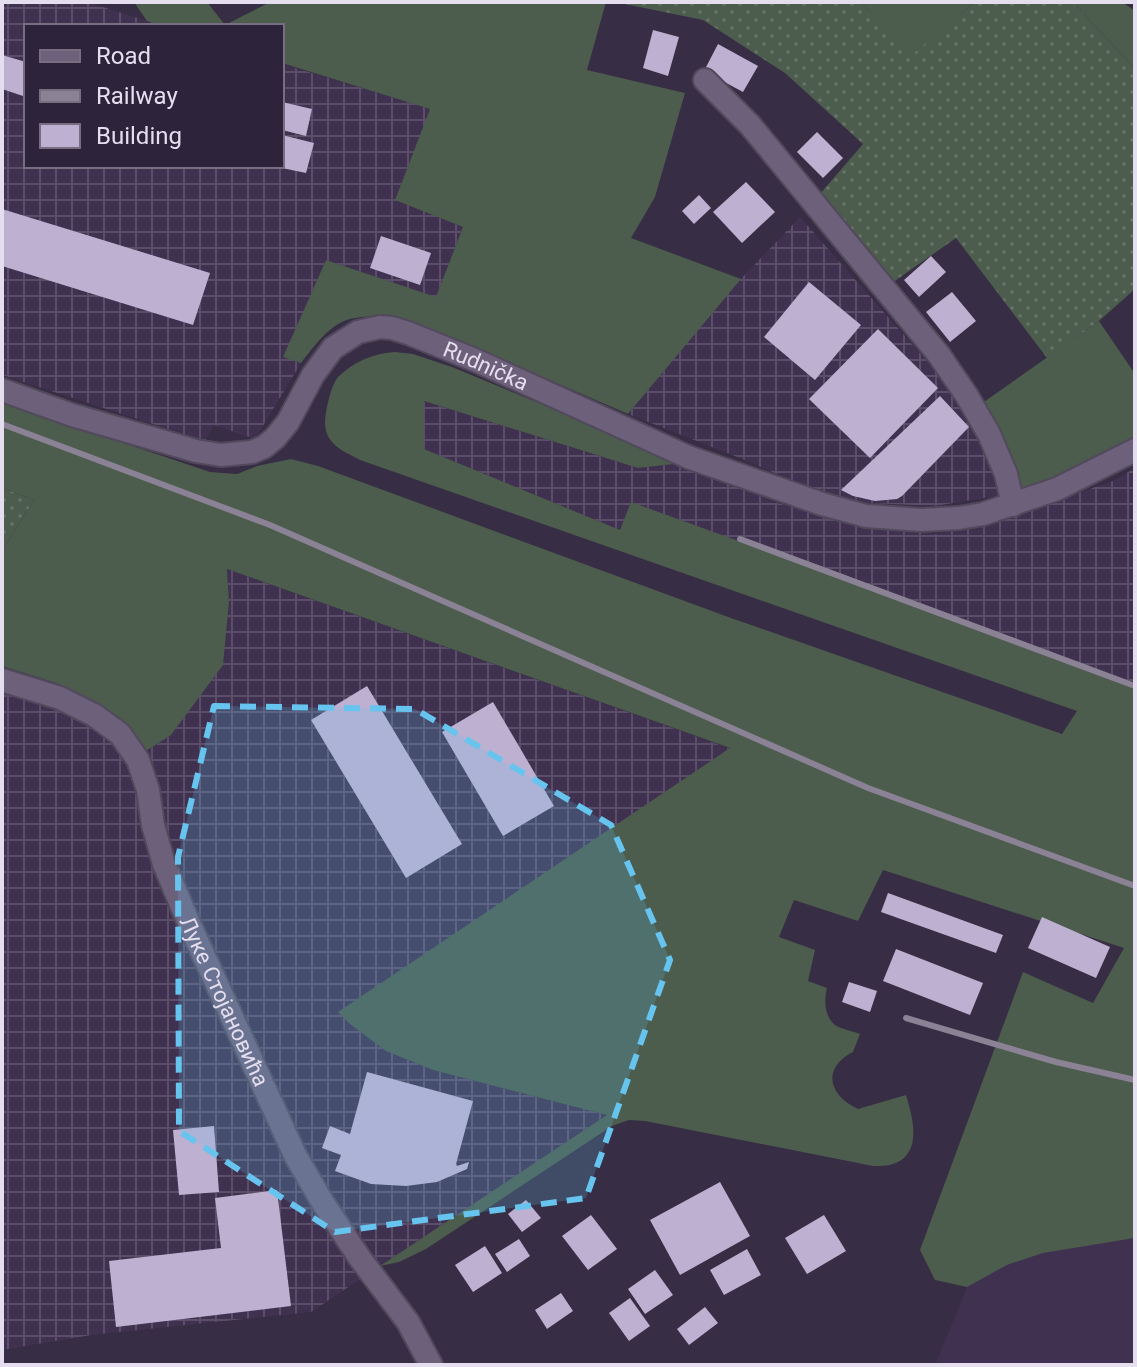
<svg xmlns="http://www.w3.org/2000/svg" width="1137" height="1367" viewBox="0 0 1137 1367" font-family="Roboto,sans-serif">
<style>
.built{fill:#3f314f}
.industrial{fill:url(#industrial-grid)}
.grass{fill:#4c5c4d}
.garden{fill:url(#garden-dots)}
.building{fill:#beb0d1}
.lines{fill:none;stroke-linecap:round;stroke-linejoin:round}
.minor-casing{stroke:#52495d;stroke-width:26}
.tertiary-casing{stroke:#52495d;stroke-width:26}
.minor{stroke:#6c607a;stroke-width:22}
.tertiary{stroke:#6c607a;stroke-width:22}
.rail{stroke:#8b8296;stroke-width:6}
.marked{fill:#66c4ef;fill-opacity:0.2;stroke:#66c4ef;stroke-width:6;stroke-dasharray:16 10;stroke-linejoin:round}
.labels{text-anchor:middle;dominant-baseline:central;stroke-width:8;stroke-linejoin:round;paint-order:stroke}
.street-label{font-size:22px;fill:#e5deee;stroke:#2d233a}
</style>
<defs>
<pattern id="industrial-grid" width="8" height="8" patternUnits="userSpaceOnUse" patternTransform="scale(2)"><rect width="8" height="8" fill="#3f314f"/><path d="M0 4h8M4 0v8" fill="none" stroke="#5b4e69"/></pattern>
<pattern id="garden-dots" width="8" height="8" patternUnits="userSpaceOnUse" patternTransform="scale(2)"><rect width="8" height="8" fill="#4c5c4d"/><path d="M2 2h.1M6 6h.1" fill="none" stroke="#667367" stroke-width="1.8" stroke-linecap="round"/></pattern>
</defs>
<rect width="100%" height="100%" fill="#372d44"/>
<polygon class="built" points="1135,1238 1135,1365 935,1365 967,1287 1007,1265 1043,1253"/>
<g class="industrial">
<polygon points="2,2 87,2 163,26 26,26 26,166 282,166 282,64 431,109 396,200 463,227 436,298 326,260 284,357 301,363 255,439 214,425 205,441 2,375"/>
<polygon points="800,217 971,411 1003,495 935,506 869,503 810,489 745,460 628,414 735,285"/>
<polygon points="423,401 638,468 683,463 773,502 885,530 937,534 998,521 1113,481 1135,468 1135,685 632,503 620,530 423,449"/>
<polygon points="227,569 731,749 339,1012 386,1051 433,1070 607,1115 311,1312 91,1335 2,1350 2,689 33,697 95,728 123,746 131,761 171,735 229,602"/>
</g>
<g class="grass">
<path d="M134,2H207L225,25L270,2H606L587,70L685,93L655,197L631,238L741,279L628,414L450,337C420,325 365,305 335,326C321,336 311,350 301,363L283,357L326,260L436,297L463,227L395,200L430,109L282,63V26H163L147,21Z"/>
<polygon points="860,2 975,2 914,54"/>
<polygon points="1073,2 1122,2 1135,11 1135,69"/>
<polygon points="1099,321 1135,374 1135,437 1068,473 1003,495 971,411"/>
<path d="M395,352L413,354L452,367L683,463L638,468L424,401V449L620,530L631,502L1135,685V1238L1043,1253L1007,1265L967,1287L935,1280L920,1250L1023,972L1093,1003L1124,948L883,870L858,921L794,900L779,937L815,950L808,981L827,988C824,1000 824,1016 835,1025C841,1029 853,1031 860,1034L853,1052C821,1068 829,1096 858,1109L906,1095C913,1118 923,1154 893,1164C887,1166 880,1166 873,1166L645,1121L629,1120L612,1126L426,1249L399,1262L380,1266L607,1115L433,1070L386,1051L350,1024L338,1012L730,748L227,569L229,602L223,665L171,735L146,751L104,707L56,683L2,666V551L34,500L2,488V402L210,472L237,474L257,466L291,459L318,466L731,618L1062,734L1077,711L360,460C349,454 336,449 329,438C323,428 325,417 327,407C329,398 332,384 338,377C353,362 374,353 395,352Z"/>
</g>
<g class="garden">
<polygon points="615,2 860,2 914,53 975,2 1073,2 1135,69 1135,289 1099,321 1047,358 956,238 892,283 819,195 863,144 785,73 703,20"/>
<polygon points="2,488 34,500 2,551"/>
</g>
<g class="building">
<polygon points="653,30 679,37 668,76 643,68"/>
<polygon points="718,44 758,66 743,92 704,71"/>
<polygon points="2,55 26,62 26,97 2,89"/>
<polygon points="282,102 312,109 306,136 282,130"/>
<polygon points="817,132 843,158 823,178 797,152"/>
<polygon points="282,135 314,143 306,173 282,168"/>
<polygon points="746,182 775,212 742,243 713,212"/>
<polygon points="699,195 711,208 694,224 682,211"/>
<polygon points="2,209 210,273 193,325 2,266"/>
<polygon points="381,236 431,253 420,285 370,268"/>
<polygon points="931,256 946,272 919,297 904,280"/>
<polygon points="809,282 861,325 815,380 764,337"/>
<polygon points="952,292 976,321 950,342 926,312"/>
<polygon points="878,329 938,388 870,458 809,399"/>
<polygon points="940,396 969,427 902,496 897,499 875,501 853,496 841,490"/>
<polygon points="367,686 462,844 406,878 311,720"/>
<polygon points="493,702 554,806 503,836 442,732"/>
<polygon points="888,893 1003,935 996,953 881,912"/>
<polygon points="1042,917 1110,947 1096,978 1028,948"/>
<polygon points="896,949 983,983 970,1015 883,981"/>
<polygon points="849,982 877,991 870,1012 842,1002"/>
<polygon points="367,1072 473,1101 456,1164 457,1166 469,1162 467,1169 437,1182 406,1186 371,1184 335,1171 341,1155 322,1148 330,1126 350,1134"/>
<polygon points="214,1126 219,1192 179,1195 173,1130"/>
<polygon points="720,1182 750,1236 680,1275 650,1220"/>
<polygon points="277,1190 291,1306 116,1327 109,1261 221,1248 215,1198"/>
<polygon points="526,1200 541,1218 522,1232 508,1214"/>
<polygon points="591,1215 617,1249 588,1270 562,1236"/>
<polygon points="824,1215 846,1251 807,1274 785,1238"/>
<polygon points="519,1239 530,1256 507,1272 495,1254"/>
<polygon points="485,1246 502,1273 473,1292 455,1265"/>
<polygon points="747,1249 761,1275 724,1295 710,1270"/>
<polygon points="655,1270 673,1295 645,1314 628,1289"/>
<polygon points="561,1293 573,1311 547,1329 535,1310"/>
<polygon points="630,1298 650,1326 629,1341 609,1313"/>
<polygon points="705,1307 718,1323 689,1345 677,1329"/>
</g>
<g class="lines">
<defs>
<g id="minor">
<polyline points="705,80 750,125 939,355 967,396 989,434 1006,474 1013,505"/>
<path id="s1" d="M2,680L60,698L94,715L120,734L138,760L148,790L153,825L164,864L187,919L295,1155L323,1203L359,1257L408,1322L431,1365"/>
</g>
<g id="tertiary">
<path id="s2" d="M2,390L72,415L196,451L221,455L252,452L264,447L275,438L288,422L313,375L333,348L358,332L380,327L392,328L408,333L475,360L688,457L822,504L866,516L921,520L959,518L983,514L1057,489L1135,450"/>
</g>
</defs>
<use href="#minor" class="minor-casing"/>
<use href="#tertiary" class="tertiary-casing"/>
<use href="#minor" class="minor"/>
<use href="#tertiary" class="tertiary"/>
<g class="rail">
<polyline points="2,424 270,525 868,788 1135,886"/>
<polyline points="740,539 1135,686"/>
<polyline points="906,1018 1056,1062 1135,1080"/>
</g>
</g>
<path class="marked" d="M214,706L415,709L611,825L670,960L586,1198L335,1232L179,1131L178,857Z"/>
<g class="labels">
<g class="street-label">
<text stroke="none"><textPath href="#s2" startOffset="560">Rudnička</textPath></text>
<text stroke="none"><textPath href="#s1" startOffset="420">Луке Стојановића</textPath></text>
</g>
</g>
<rect width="1137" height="1367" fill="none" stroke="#e5deee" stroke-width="8"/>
<rect x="24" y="24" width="260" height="144" fill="#2d233a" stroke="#776e82" stroke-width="2"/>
<rect x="40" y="50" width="40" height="12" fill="#6c607a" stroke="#776e82" stroke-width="2"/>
<text x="96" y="64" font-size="24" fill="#e5deee">Road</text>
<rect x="40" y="90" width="40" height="12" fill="#8b8296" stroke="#776e82" stroke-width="2"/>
<text x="96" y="104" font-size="24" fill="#e5deee">Railway</text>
<rect x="40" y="124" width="40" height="24" fill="#beb0d1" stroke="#776e82" stroke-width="2"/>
<text x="96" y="144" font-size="24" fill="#e5deee">Building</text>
</svg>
